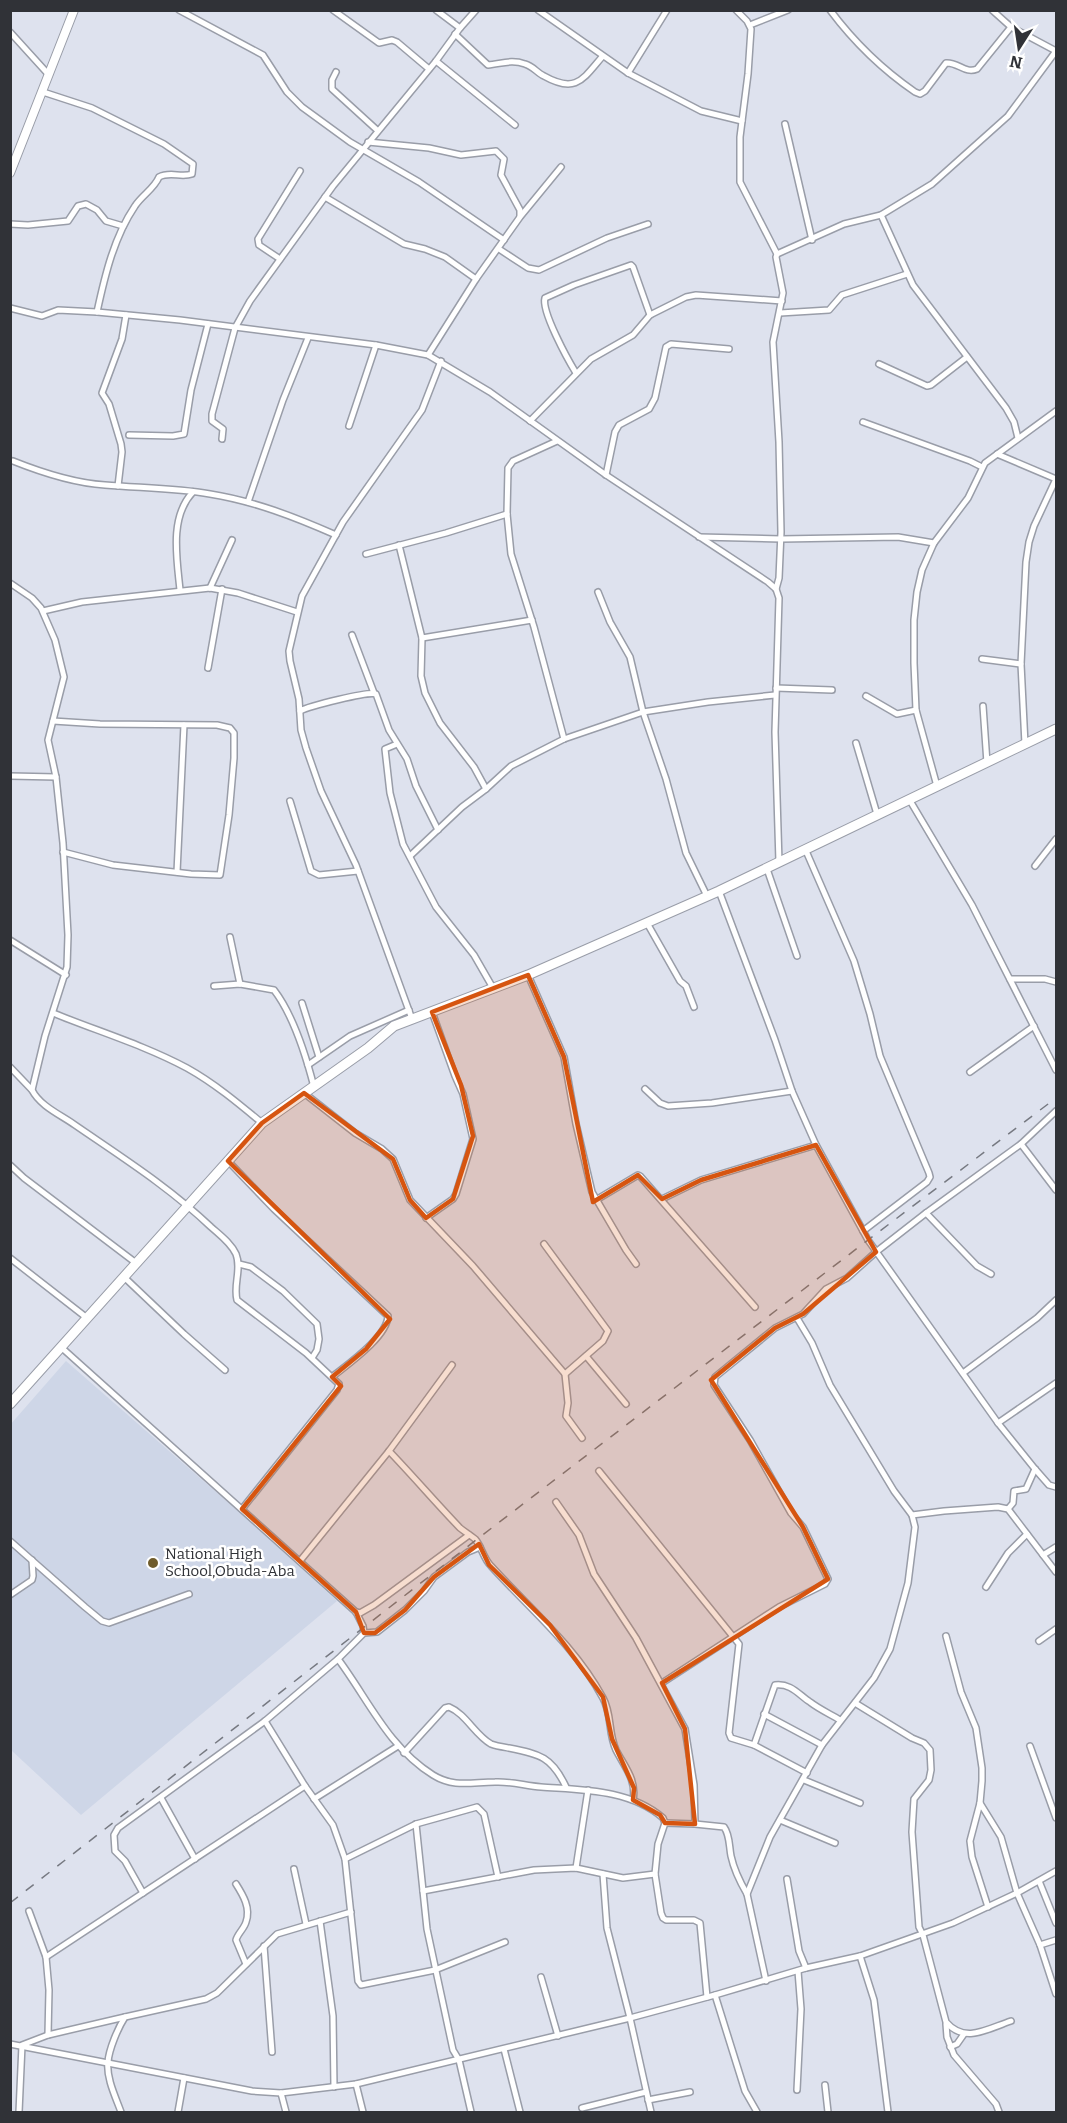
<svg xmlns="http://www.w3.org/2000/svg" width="1067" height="2123" viewBox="0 0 1067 2123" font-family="Bitter,serif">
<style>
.built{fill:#ced6e7}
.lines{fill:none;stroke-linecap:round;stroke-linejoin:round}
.street-casing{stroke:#999da8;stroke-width:8}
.secondary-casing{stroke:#999da8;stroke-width:10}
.highway-casing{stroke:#999da8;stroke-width:11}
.street{stroke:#fff;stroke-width:5}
.secondary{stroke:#fff;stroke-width:8}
.highway{stroke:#fff;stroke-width:9}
.rail{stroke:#767981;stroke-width:1.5;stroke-dasharray:10 10;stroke-linecap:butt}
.marked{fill:#d65510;fill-opacity:0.2;stroke:#d65510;stroke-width:4.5;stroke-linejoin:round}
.poi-dot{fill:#6f5c2b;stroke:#fff;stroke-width:2}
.labels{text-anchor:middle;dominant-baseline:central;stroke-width:5;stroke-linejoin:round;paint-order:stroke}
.poi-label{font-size:15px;fill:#303237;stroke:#fff;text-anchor:start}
</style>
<rect width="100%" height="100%" fill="#dee2ee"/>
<polygon class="built" points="66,1361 255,1526 337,1601 81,1815 11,1750 10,1425"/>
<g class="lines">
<defs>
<g id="street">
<polyline points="179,10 263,55 287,92 302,107 350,142 419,182 504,240"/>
<polyline points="333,10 379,43 392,40 397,42 429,69"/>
<polyline points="436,10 460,28"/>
<polyline points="538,10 628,73 701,111 742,121"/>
<polyline points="736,10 747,21 751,29 748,74 740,137 740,182 777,254 776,257 783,293 773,342 779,442 781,532 779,578 776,589"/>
<path d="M830,10C854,42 883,70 915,92L920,94L925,91L946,63C958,62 965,74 977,69L1011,27"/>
<polyline points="992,10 1011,27 1056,51"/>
<polyline points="750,25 788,10"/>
<polyline points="10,32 49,75"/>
<path d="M455,34L488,65C501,64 511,59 525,64C533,66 537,73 544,76C576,94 583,79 602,57"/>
<polyline points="436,61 515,125"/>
<polyline points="336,72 332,80 332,89 377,130"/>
<polyline points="628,73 667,10"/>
<path d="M43,92L92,108L164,144L193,164L192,174C181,178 170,171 159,177C154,189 142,195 135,206C114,237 105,275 97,312"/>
<polyline points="785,124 812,240"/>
<polyline points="368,142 429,148 461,155 496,151 504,159 501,175 520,210 520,216"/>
<polyline points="325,197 404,244 425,249 445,257 476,279"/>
<polyline points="881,215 913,285 1006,408 1014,422 1018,438"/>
<polyline points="10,224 28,225 68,221 78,206 86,204 97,210 106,221 123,226"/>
<polyline points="499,249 528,268 539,270 607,238 648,224"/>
<polyline points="777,254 844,224 881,215 932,184 1008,116 1056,51"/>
<polyline points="280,259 259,245 258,239 300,171"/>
<polyline points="10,308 42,316 58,310 97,312 180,320 376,345 428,355 490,392 606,475 768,582 776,589 779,598 775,732 779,862"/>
<polyline points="780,313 829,310 842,295 907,274"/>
<polyline points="428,355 476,279 520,217 561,167"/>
<polyline points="879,364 927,386 931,385 967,357"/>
<path d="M576,373C568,360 541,311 545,298L574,285L631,265L633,267L650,315"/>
<polyline points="530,421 591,359 633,335 650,315 686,297 696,295 782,301"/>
<polyline points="863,422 970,461 982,467"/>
<polyline points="349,426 376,345"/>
<polyline points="129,435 173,436 184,434 191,390 208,324"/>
<polyline points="222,439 223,429 212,421 212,414 235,328 250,301 333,186 436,61 460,28 476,10"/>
<polyline points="557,441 513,461 508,468 507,514 511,554 534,627 564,739"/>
<polyline points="997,454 1056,479"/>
<path d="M13,461C43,473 73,483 105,485C140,488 176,488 210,494C254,501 295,517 336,535"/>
<polyline points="606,475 615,432 619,425 649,409 655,398 666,347 671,344 729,349"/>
<polyline points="118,486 122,452 121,444 109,404 102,393 122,339 126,315"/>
<polyline points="248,502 283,400 308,338"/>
<polyline points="699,537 781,539 898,537 934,543"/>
<polyline points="399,545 422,638 421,676 425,693 440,723 474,767 486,789"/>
<polyline points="366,554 446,533 507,514"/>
<path d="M10,583L32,598L41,608L55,640L64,677L48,740L56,777L63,843L68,935L67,967L45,1036L32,1090C40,1106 61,1115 75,1125C123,1158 169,1187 211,1227C220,1235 231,1243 236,1254C242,1269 233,1285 237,1300L306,1353L339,1384L337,1390L242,1509"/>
<polyline points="210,588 232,540"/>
<path d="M180,590C177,559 169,517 193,492"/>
<polyline points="598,592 610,622 630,657 643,712 666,779 686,853 707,896"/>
<polyline points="43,611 82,602 210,588 238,593 297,612"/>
<polyline points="352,635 374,693"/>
<polyline points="422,638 532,620"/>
<polyline points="982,659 1021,664"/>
<polyline points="208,668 222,589"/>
<polyline points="776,688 832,690"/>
<polyline points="866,696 897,714 916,710"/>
<polyline points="983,706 987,763"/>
<path d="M300,711C309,706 369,691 376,694L389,730L407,759L416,786L438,830"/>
<polyline points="53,721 100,724 217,725 230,728 234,733 234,758 229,815 220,875 191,874 113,865 63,852"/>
<polyline points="856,743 877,814"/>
<polyline points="397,744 385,749 390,793 403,844 436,907 474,955 493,988"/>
<polyline points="1025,744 1021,664 1026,562 1029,542 1034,526 1056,479"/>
<polyline points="10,776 56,777"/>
<polyline points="937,786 916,710 914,663 914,620 917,592 922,570 934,543 968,498 985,463 1056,411"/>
<polyline points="909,799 972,905 1056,1070"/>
<polyline points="290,801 311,871 319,875 358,871"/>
<polyline points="806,851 854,961 870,1014 880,1056 929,1173 930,1177 927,1182 863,1231"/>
<polyline points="410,856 462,807 486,789 511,766 564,739 643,712 708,702 775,695"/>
<polyline points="1035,866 1056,839"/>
<polyline points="767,869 797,956"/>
<polyline points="177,872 184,725"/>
<polyline points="719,891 775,1040 792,1091 816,1145 868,1240 998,1423 1035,1469 1049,1485 1056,1487"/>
<polyline points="647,923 680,981 686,986 694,1007"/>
<polyline points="230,937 240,984"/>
<polyline points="10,940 66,975"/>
<polyline points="528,975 564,1057 576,1124 592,1192 626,1250 636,1264"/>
<polyline points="1010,979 1045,979 1056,982"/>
<path d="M214,986L240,984L274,990C294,1016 306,1056 314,1087"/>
<polyline points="302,1003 319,1057"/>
<path d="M53,1013C97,1031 144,1045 187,1068C214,1083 238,1103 262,1123"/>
<polyline points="412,1019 356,865 321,791 306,748 301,730 299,699 290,661 289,651 302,596 343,522 422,410 441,361"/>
<polyline points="308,1065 350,1036 409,1010"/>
<polyline points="10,1067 32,1090"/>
<polyline points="970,1072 1034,1026"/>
<polyline points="645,1089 660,1103 668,1106 712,1103 792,1091"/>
<polyline points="304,1093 355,1133 382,1149 393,1159 410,1200 473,1266 565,1374 568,1403 566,1416 582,1438"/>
<polyline points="1021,1144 1056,1190"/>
<path d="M228,1161L274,1209L388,1316C387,1337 348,1364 332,1377"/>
<polyline points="10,1165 24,1178 136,1263"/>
<polyline points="662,1199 701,1180 816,1145"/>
<polyline points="596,1200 638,1175 640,1176 755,1307"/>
<polyline points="926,1213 977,1266 991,1274"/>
<polyline points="426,1218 453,1199 456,1194 473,1139 463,1094 455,1076 432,1012"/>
<polyline points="544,1244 608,1331 603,1341 565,1374"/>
<polyline points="10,1258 87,1318"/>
<polyline points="239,1264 251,1267 283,1291 317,1324 319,1339 317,1350 312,1358"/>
<polyline points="124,1277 184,1334 225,1370"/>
<polyline points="62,1348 356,1612 363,1626 364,1633"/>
<polyline points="586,1356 626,1404"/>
<polyline points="963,1373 1037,1318 1056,1300"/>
<polyline points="998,1423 1056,1383"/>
<path d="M389,1451C413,1476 436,1503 460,1528C465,1532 470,1535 475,1539C482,1547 483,1558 491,1566C530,1609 575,1646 603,1698C612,1714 608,1733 616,1750C624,1766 637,1780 633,1800"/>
<polyline points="599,1471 739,1644 729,1733 731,1738 754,1745 807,1773"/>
<polyline points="556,1502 579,1535 594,1574 636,1638 685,1729 694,1785 695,1824"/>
<polyline points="1008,1509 1013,1503 1014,1491 1026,1489 1035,1469"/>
<polyline points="912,1515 944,1511 998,1507 1008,1509 1056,1572"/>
<polyline points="10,1541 85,1607 102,1621 109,1623 189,1594"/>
<path d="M480,1547L468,1552L434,1577L424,1591L405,1610L377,1632L364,1633L338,1659C368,1699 388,1747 433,1775C454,1788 472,1782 495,1782C510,1781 526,1786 541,1787C581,1790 630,1789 663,1818L665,1823L658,1844L655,1874L661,1913L663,1918L666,1920H694L700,1923L707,1997"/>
<polyline points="1043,1555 1056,1547"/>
<polyline points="300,1561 389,1451 452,1365"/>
<polyline points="986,1587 1008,1553 1027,1534"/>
<polyline points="10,1595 32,1580 33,1576 32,1560"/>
<polyline points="356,1612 360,1613 374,1605 469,1535"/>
<polyline points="946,1636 961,1692 976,1728 982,1768 982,1781 980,1803 970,1841 972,1857 988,1907"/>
<polyline points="1039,1641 1056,1629"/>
<polyline points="662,1683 779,1607 825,1584 828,1579 803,1527 791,1513 750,1440 714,1385 715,1377 775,1328 803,1314 826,1289 847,1278 876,1252 926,1213 1021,1144 1056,1111"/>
<path d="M855,1703L912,1738L924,1743L930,1750L931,1770L929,1780L914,1799L912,1832L919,1927L923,1935L946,2022C965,2044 987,2029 1011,2021"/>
<polyline points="764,1714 822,1745"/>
<polyline points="265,1721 305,1786 333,1825 345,1859"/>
<path d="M754,1745L775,1685C791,1683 799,1695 810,1702C819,1709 830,1714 840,1720"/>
<polyline points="1030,1746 1056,1818"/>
<path d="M404,1753L445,1708L449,1707C466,1714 475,1735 491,1744C496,1746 503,1747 509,1748C540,1754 552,1757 566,1787"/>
<polyline points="804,1780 860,1803"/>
<polyline points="161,1798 195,1859"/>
<polyline points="314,1799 398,1746"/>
<polyline points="980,1803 1001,1837 1017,1893 1040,1945 1056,1994"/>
<polyline points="780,1820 835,1843"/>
<path d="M665,1823L695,1824L724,1827C730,1835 729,1846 731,1856C734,1870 740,1882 747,1894"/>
<polyline points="416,1824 427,1929 453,2050 459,2060 471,2112"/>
<polyline points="576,1868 588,1790"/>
<polyline points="294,1869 306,1924"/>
<polyline points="603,1874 607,1928 630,2018 651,2112"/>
<polyline points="498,1877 484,1814 477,1807 416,1824 345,1859 358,1981 361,1985 435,1970 505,1942"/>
<polyline points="787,1879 799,1951 806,1968"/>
<polyline points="1039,1881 1056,1923"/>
<path d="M236,1884C243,1895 251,1908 246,1922C244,1929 238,1933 236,1940L246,1964"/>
<polyline points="423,1891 534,1870 576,1868 623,1878 655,1874"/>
<polyline points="143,1893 125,1861 115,1851 114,1835 118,1828 265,1721 338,1659"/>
<polyline points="29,1911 46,1957 49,1990 48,2035"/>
<polyline points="320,1921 333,2016 334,2087"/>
<polyline points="1040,1945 1056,1940"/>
<polyline points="264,1946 272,2052"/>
<polyline points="860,1956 874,2000 888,2112"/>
<polyline points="46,1957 305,1786"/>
<polyline points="541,1977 558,2036"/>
<polyline points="766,1981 747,1894 770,1837 822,1745 874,1678 890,1649 908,1583 915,1527 912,1515 894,1491 830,1385 812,1343 797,1318"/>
<polyline points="715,1995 745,2091 757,2112"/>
<polyline points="946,2024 947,2037 954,2055 996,2104 999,2112"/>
<polyline points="10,2044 252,2091 281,2093 356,2084 630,2018 715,1995 806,1968 860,1956 953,1923 1017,1893 1056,1871"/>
<polyline points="950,2047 957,2044 964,2034"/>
<polyline points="504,2049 520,2112"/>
<polyline points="356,2084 363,2112"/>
<polyline points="825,2085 828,2112"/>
<polyline points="797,2090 801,2009 798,1971"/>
<polyline points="281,2093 286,2112"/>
<polyline points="648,2100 690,2092"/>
<polyline points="582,2108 646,2092"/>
<polyline points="19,2112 22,2045 48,2035 125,2017"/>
<path d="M121,2112C116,2098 106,2078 108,2062C109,2049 118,2028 125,2017L206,1999L217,1993L277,1934L351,1912"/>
<polyline points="178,2112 184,2078"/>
</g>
<polyline id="secondary" points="10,173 74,10"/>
<polyline id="highway" points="10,1404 262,1123 368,1048 394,1026 528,975 719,891 1056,729"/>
</defs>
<use href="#street" class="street-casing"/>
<use href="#secondary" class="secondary-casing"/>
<use href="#highway" class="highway-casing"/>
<use href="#street" class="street"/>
<use href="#secondary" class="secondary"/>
<use href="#highway" class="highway"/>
<polyline class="rail" points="10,1903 476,1540 868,1240 1056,1098"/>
</g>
<path class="marked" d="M528,975L564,1057L593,1202L638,1175L662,1199L701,1180L816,1145L876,1252L803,1314L775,1328L711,1380L803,1527L828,1579L662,1683L685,1729L695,1824L665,1823L660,1815L633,1800L634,1788L612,1739L603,1697L550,1625L489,1565L479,1544L434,1577L405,1610L375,1633H364L356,1612L242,1509L341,1386L332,1377L366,1349L390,1319L228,1161L262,1123L304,1093L393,1159L410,1200L426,1218L453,1199L473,1136L461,1085L432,1012Z"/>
<circle class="poi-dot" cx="153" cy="1563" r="6"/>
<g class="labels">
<g class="poi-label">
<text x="165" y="1554">National High<tspan x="165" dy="17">School,Obuda-Aba</tspan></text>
</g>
</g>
<rect width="1067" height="2123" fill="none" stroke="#303237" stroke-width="24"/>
<g transform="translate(1019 48) rotate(192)" stroke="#ffffff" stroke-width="4.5" paint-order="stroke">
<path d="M0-4.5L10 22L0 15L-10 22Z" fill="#303237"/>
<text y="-9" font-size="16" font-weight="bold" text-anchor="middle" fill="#303237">N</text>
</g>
</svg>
